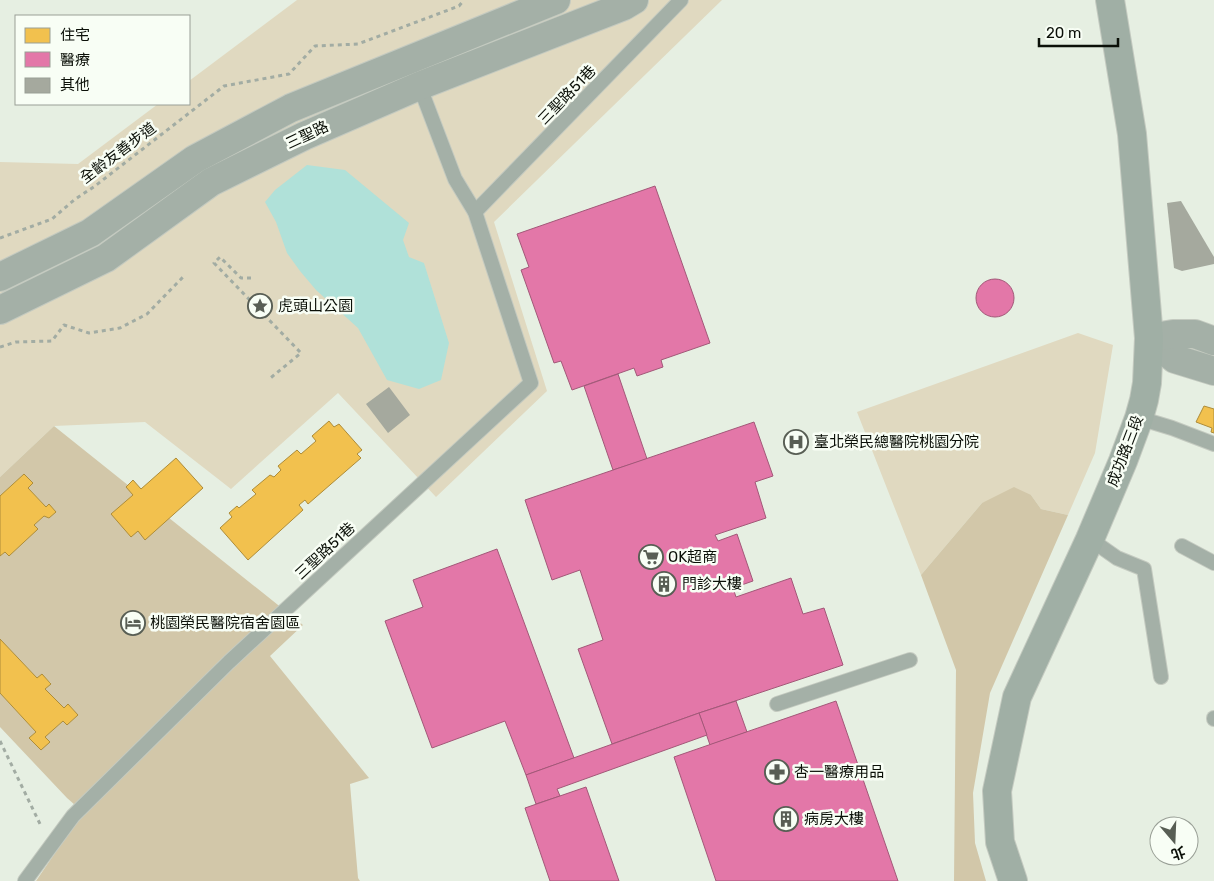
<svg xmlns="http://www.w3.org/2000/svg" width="1214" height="881" viewBox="0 0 1214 881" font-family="Rubik,'Noto Sans TC',sans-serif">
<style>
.green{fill:#e0d9c0}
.forest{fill:#d2c7a9}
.water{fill:#b0e1d9}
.homes{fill:#f2c14e;stroke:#ad8c39}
.health{fill:#e377a8;stroke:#a25878}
.building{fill:#a5a99e}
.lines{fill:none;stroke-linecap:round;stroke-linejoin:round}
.lane-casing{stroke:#c4cac0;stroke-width:16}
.street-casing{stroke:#c4cac0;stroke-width:30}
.secondary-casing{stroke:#c4cac0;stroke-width:30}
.path{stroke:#a2aca3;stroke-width:3;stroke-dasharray:4 4;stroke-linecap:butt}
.lane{stroke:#a4b0a7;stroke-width:14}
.street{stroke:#a4b0a7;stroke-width:28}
.secondary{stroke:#a0afa5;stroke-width:28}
.labels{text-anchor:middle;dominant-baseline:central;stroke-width:5;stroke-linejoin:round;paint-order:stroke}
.street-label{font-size:15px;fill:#0b1008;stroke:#f8fef5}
.poi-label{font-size:15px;fill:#0b1008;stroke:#f8fef5;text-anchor:start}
</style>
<rect width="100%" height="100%" fill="#e6efe2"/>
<g class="green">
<polygon points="297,0 722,0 494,222 547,391 436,497 338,393 231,489 145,422 54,426 0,477 0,162 78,164 158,104 189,104 189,81"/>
<polygon points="1078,333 1113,345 1095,453 1068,515 1041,509 1031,495 982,503 921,575 857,412"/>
</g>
<g class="forest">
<polygon points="54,426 303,625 270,656 369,778 350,784 358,878 360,881 36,881 83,812 67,798 0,727 0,693 36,732 29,738 50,742 45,737 63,721 67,725 78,715 68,704 64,708 45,689 51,683 42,675 37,678 0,639 0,556 5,552 9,556 37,529 34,525 44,516 49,518 56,512 49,505 46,507 28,488 33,483 24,474 0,496 0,477"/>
<polygon points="1014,487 1031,495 1041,509 1068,515 990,693 973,793 975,843 986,881 954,881 956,670 921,575 982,503"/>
</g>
<polygon class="water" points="307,165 345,170 409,223 403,240 409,257 424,263 449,343 441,380 419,389 387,380 358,328 316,290 300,271 287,253 276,222 265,202 275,190"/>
<g class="homes">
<polygon points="1204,406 1214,409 1214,433 1211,432 1212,428 1196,422"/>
<polygon points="329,421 334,427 339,424 362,450 357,454 361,458 308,504 305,500 299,505 303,510 248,560 220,528 232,517 229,513 237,506 239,508 256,494 252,490 270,475 274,477 281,470 278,466 297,450 301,454 316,441 312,436"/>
<polygon points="176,458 203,488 145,540 138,531 131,537 111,514 133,495 126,487 133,480 141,489"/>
<polygon points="24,474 33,483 28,488 46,507 49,504 56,512 49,518 44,516 34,525 38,529 9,556 5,552 0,556 0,496"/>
<polygon points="0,639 37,678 42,674 51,684 45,689 64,708 68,704 78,715 67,725 63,721 45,737 50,742 41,750 29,738 36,732 0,693"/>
</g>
<g class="health">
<polygon points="655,186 710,343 661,360 663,367 637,376 634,368 572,390 561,361 554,363 521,270 529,267 517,234"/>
<circle cx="995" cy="298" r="19"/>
<polygon points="618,374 647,459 613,470 584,386"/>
<polygon points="754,422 773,476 755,482 766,518 715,535 718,541 737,534 753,581 733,588 736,597 791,578 803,614 824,608 843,665 699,713 612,744 578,649 603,640 580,570 552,580 525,500"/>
<polygon points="497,549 574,758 526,775 505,721 432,748 385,621 423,607 413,580"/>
<polygon points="736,701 747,732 710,745 699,713"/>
<polygon points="836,701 898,881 716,881 674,757"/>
<polygon points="699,713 707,735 557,789 560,796 536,804 526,775"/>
<polygon points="586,787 619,881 550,881 525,808"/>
</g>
<g class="building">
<polygon points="1181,201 1214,257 1214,264 1182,271 1174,268 1167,203"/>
<polygon points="389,387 410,415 388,433 366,404"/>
</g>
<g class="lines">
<defs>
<g id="lane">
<polyline points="475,212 681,0"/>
<polyline points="1139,418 1172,428 1214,444"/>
<polyline points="1090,539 1117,558 1144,569 1161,677"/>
<polyline points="1182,546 1214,563"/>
<polyline points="777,704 910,660"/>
<polyline points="1214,718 1214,719"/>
<polyline points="25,881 73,816 229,662 531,383 475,212 455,179 418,82"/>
</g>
<g id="street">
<polyline points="0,277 90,233 195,159 291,108 556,0"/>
<polyline points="0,310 106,258 211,182 304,136 419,86 624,6 634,0"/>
<polyline points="1149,338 1175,359 1214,371"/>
<polyline points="1149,338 1173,334 1195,334 1214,341"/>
</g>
<polyline id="secondary" points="1013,881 1000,842 997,791 1017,697 1090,539 1123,461 1139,418 1144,400 1147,383 1149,338 1132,134 1110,0"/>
</defs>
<use href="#lane" class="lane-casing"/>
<use href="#street" class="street-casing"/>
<use href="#secondary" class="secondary-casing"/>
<g class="path">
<polyline points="0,238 52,219 74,200 95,186 224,86 289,74 315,46 358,44 459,6 464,0"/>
<polyline points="251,278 241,278 220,257 214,263 301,353 268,380"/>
<polyline points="0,347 16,342 52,341 64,325 89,333 120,328 147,314 183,277"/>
<polyline points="0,741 41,826"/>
</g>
<use href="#lane" class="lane"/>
<use href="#street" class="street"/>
<use href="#secondary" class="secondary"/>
</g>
<defs>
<symbol id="sight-ring" viewBox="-11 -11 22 22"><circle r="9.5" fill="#f8fef5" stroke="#585e54" stroke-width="1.5"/><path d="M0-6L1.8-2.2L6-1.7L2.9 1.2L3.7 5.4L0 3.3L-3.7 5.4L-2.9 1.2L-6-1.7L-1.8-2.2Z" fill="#585e54"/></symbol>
<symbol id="hospital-ring" viewBox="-11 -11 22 22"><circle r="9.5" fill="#f8fef5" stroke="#585e54" stroke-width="1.5"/><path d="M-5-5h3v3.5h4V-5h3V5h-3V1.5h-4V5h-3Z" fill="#585e54"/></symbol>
<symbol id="supermarket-ring" viewBox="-11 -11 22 22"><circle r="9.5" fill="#f8fef5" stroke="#585e54" stroke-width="1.5"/><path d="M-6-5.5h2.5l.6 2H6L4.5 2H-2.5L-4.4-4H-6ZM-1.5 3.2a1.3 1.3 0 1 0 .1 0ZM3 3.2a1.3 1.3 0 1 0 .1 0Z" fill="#585e54"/></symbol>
<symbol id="building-ring" viewBox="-11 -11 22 22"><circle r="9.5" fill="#f8fef5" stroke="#585e54" stroke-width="1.5"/><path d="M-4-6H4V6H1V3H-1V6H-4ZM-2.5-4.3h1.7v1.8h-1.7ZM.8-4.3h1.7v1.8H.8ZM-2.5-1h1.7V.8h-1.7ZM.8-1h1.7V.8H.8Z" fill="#585e54"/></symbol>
<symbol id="hotel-ring" viewBox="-11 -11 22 22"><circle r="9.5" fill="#f8fef5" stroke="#585e54" stroke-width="1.5"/><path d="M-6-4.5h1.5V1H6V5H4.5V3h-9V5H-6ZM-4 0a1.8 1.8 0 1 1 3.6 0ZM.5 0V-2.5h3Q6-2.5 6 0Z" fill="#585e54"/></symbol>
<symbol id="pharmacy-ring" viewBox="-11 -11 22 22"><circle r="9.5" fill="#f8fef5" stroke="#585e54" stroke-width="1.5"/><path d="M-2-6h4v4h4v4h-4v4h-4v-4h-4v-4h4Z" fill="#585e54"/></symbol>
</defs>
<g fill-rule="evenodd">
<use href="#sight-ring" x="246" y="292" width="28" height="28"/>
<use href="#hospital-ring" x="782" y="428" width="28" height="28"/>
<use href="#supermarket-ring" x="637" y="543" width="28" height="28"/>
<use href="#building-ring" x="650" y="570" width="28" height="28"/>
<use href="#hotel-ring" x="119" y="609" width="28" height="28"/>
<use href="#pharmacy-ring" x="763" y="758" width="28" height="28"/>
<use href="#building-ring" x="772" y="805" width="28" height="28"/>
</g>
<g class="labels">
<g class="street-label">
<text transform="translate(567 95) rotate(-46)">三聖路51巷</text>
<text transform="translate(307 135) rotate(-25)">三聖路</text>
<text transform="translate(118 153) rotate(-37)">全齡友善步道</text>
<text transform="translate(1125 451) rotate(-69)">成功路三段</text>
<text transform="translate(325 551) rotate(-43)">三聖路51巷</text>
</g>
<g class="poi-label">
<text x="278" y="306">虎頭山公園</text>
<text x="814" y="442">臺北榮民總醫院桃園分院</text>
<text x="668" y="557">OK超商</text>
<text x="682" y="584">門診大樓</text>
<text x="150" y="623">桃園榮民醫院宿舍園區</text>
<text x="794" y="772">杏一醫療用品</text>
<text x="804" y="819">病房大樓</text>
</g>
</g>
<rect x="15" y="15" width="175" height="90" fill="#f8fef5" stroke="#999f96"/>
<rect x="25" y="28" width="25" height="15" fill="#f2c14e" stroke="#999f96"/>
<text x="60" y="40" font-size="15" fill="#0b1008">住宅</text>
<rect x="25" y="52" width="25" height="15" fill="#e377a8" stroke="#999f96"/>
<text x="60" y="65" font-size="15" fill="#0b1008">醫療</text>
<rect x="25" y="78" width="25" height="15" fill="#a5a99e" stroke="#999f96"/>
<text x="60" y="90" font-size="15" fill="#0b1008">其他</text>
<g transform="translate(1174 841) rotate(161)"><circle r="24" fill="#f8fef5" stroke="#999f96"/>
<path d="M0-4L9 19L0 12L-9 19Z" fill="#585e54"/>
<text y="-8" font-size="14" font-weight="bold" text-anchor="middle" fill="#0b1008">北</text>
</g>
<path d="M1039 38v8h79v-8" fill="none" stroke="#0b1008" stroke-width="2.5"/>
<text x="1046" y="38" font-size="15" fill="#0b1008" stroke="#f8fef5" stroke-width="4" paint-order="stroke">20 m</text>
</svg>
